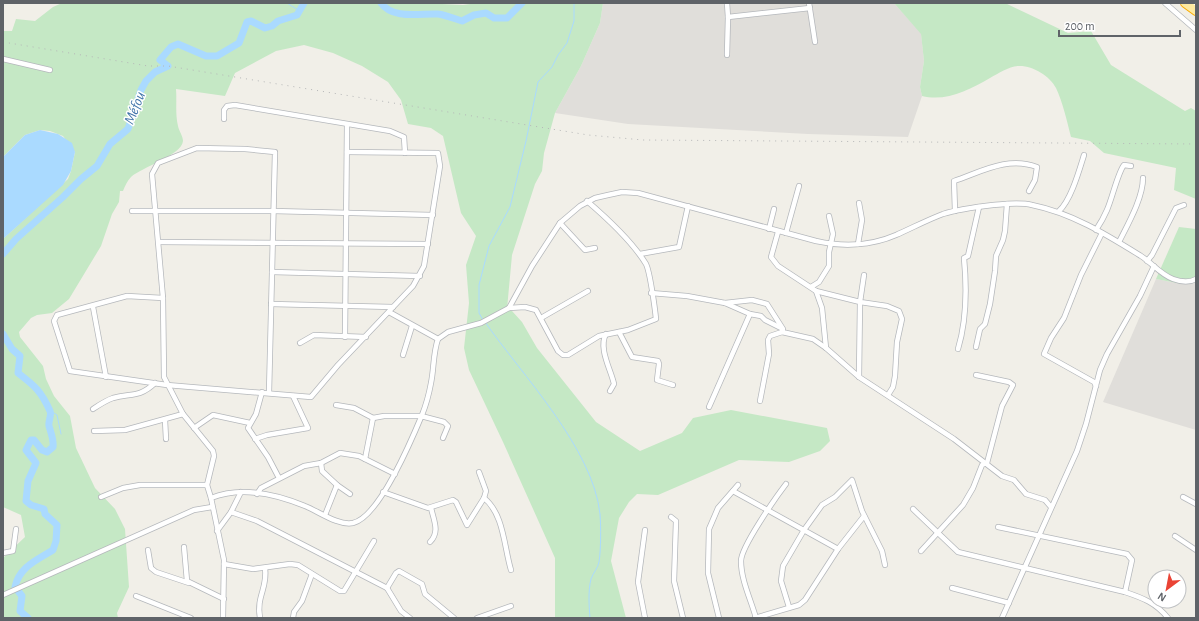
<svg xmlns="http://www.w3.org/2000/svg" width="1199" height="621" viewBox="0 0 1199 621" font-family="'Alegreya Sans',sans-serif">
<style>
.industrial{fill:#e0deda}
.green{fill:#c5e8c5}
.water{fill:#aadaff}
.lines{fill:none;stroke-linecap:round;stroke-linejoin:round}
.stream{stroke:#aadaff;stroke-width:1}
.river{stroke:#aadaff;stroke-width:7}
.minor-casing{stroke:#b5b8bc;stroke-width:6}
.tertiary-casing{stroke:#b5b8bc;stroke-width:8}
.trunk-casing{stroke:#f9ab00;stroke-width:10}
.minor{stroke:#fff;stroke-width:4.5}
.tertiary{stroke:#fff;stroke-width:6}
.trunk{stroke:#feeaa1;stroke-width:8}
.rail{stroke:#b6b7b8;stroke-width:1;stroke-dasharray:1 5;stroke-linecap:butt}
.labels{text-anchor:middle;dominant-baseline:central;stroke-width:3;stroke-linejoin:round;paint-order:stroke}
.water-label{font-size:15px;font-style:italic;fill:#4174aa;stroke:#fff}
</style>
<rect width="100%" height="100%" fill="#f1efe8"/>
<g class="industrial">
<polygon points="603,3 894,3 921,33 924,61 920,87 922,96 908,137 808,134 628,124 555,113 581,66 600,23"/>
<polygon points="1156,279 1182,284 1196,282 1196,430 1103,402"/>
</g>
<g class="green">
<path d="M62,3H421L463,5L477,3H603L600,23L581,66L555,113L544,153L542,171L535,184L512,255L507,309L512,311L522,322L537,348L596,422L640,451L682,433L693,418L731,410L827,428L830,441L820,451L789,462L739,460L658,495L637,494L629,502L619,518L611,561L626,618H555V558L503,442L469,370L464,348L469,303L466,265L476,236L461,213L443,136L431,128L408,124L401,100L388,82L362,66L333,53L304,45L276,51L235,73L225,96L176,89C177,101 175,114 178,126C179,131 183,136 183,141C182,155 142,167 131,177C127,181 125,186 123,191H120L119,202L112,214L101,246L69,299L52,313L37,315L31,318L19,332L20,337L43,366L46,379L54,396L70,416L76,448L95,488L115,509L125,529L129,587L117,613L118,618H3V558L25,537L21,515L3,507V239L68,179L71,171L75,152L63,136L50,131L40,130L25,135L3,157V31H12L16,19L35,21L53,7Z"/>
<path d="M894,3H1005L1068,33L1091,31L1111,65L1185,111L1191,108L1196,111V199L1174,190L1176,168L1104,153L1090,141L1071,137C1067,121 1063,103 1056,88C1050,76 1032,65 1018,66C1008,67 999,73 990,78C969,90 946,102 922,96L920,87L924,61L921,34Z"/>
<polygon points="1179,227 1196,229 1196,282 1182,284 1156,279"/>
</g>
<polygon class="water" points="40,130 58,134 72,143 75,152 71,171 63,185 3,239 3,157 25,135"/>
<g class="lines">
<g class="stream">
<polyline points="287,3 298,10"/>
<polyline points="483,320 479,313 479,285 489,246 510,207 526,141 538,82 552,67 558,55 567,43 574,21 574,3"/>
<path d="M485,322C522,375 593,448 600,514C601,527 601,549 599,562C598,568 593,573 591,579C588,591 589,605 590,618"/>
<polyline points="54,413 57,415 61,434"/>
</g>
<g class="river">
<path d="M381,3C393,20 421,13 438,14C446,15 455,19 462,21L474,15L486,13L494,18H507L522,3"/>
<polyline points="3,254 16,239 63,197 81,179 97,166 110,144 128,129 141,90 146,81 155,72 168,66 160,60 171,47 178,44 206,56 217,56 239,43 247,22 251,21 265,28 272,26 278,21 297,15 304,3"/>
<path d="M3,334L12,349L20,356L18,373C35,386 41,391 50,411C52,415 48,421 49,426C51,433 54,440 53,447L47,452L42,450L34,440H31L26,450L36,463L28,481L26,501L31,505L44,509L45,514L57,525L56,541L53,550C37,560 19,567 15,587L22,596L20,611L28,618"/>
</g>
<defs>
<g id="minor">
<polyline points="727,3 728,17 727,55"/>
<polyline points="809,3 815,42"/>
<polyline points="1165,3 1196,30"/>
<polyline points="728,17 810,8"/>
<polyline points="3,59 50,70"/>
<polyline points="224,119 224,110 227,106 235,105 390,131 404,137 405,153"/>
<polyline points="132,211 273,211 433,215"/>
<path d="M955,211L954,181C981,172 1007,156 1037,167L1035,180L1029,191"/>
<path d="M1059,211C1071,200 1079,171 1084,155"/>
<polyline points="560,223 585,250 595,248"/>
<polyline points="769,229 774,209"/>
<path d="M1096,230C1100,224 1104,217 1107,210C1112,199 1118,172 1124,165L1131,166"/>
<polyline points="778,232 771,257 778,266 816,291 822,308 826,348"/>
<polyline points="786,233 799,186"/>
<polyline points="159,242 428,244"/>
<path d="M1119,242C1128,224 1143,198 1143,178"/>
<polyline points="858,244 862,220 859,203"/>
<polyline points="640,254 679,247 688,206"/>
<polyline points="1147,261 1152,255 1176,208 1184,205"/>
<polyline points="272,272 420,276"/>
<polyline points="864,275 860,302 887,306 899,311 902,319 897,342 895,376 893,387 888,395"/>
<polyline points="811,287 819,282 829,266 829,252 833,234 829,216"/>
<polyline points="816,291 860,302 859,377"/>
<polyline points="651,293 687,296 725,303 752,300 767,304 783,329 782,332 813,339 826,348 859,377 954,439 1002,476 1014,480 1026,494 1045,500 1051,507"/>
<polyline points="163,298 127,296 57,315 54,321 70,371 167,385 311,397 338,365 413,286 424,266 440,166 438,153 347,152"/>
<polyline points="725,303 750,314 761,316 765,320 781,328"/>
<polyline points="271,304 393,307"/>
<polyline points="93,307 106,377"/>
<path d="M509,308L525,307L536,310L558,351L563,355H568L599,336L628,330L656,319C655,309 650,272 646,264C632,241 608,219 587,201"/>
<polyline points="389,312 438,339"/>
<polyline points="541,318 588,291"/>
<polyline points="619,332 632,357 658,361 659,364 657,380 673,385"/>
<path d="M606,334C598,348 611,370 614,384L610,391"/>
<polyline points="345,337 347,125"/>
<polyline points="300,343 314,335 366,337"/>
<polyline points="976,347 980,329 985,324 990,304 995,271 996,256 1003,240 1005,231 1007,204"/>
<path d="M958,349C967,319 967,289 964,258L968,256L979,207"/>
<polyline points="403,355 412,326"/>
<polyline points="1096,386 1094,382 1044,354 1051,338 1064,318 1081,275 1102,233"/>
<polyline points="262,392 256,414 248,428 268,457 279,478"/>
<polyline points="760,401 769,354 768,340 770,336 782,332"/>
<polyline points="336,405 354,408 373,418 384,416 421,416 444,422 448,426 443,438"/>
<polyline points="709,407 750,314"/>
<path d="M93,409C99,405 107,400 113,398C131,393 139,398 155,383"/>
<polyline points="165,420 166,439"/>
<polyline points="194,428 213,415 250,423"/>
<polyline points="94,431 125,430 183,414"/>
<polyline points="255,439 267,435 308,428 293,396"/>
<polyline points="365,459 373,418"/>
<polyline points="321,463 322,471 337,485 350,494"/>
<polyline points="733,491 838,549"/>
<polyline points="383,492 428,508 453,500 456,502 467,525 484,498 486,491 479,472"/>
<polyline points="257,494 261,488 304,466 321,463 340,453 359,456 395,474"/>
<polyline points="101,497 123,488 140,485 207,485"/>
<polyline points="1183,497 1196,504"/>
<polyline points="211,498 207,485 214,456 213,451 183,414 164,377 163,298 152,174 158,163 197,148 245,149 275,152 269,393"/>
<path d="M484,498C504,514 504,547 511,570"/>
<path d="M913,509L958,552L1125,592C1143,598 1156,603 1168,618"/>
<polyline points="231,512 257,521 387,588 396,573 399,571 422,584 425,594 454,618"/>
<polyline points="325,515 337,485"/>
<polyline points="671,517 676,521 674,581 683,618"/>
<polyline points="998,527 1127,554 1132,560 1125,592"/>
<polyline points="645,530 638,582 645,618"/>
<polyline points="217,531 231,512 241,492"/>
<polyline points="1175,536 1196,550"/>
<path d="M430,542C440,532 434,521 431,508"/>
<polyline points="184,547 187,581 224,599"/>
<polyline points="148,550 151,568 156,572 189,583"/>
<polyline points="921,551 963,505 973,488 982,465 987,463 1002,406 1013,385 1009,382 976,375"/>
<polyline points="3,553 13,551 16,529"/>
<polyline points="224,564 253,569 290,564 298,565 340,591 344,591 374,541"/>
<polyline points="387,588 401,611 410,618"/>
<polyline points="952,588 1009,603"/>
<polyline points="3,595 194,510 212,507"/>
<polyline points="136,596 191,618"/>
<polyline points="789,607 781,581 783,566 804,530 822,505 835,497 852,480 862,511 882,551 885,565"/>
<path d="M223,618L224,560L211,498C241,486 276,494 305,506C318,511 338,526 353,523C379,517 412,439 422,415C426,405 429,394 431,383C434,369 433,353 438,339L448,332L481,323L509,308L532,266L560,223L580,206L595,198L608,195L622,192L638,193L816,241C842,247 871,246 896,235C912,228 927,220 943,214C959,209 976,207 993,205C1006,204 1019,202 1032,205C1072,213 1107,235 1141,256C1152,263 1160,274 1173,279C1181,282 1189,283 1196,279"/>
<path d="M260,618C256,596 268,588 265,568"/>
<polyline points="293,618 294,612 302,601 312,574"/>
<polyline points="477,618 511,606"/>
<polyline points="719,618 708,573 709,529 718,508 738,485"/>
<polyline points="755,618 799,605 805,600 838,549 864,516"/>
<path d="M756,618C751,600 741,580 741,561C741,547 776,497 786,484"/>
<polyline points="1002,618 1077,451 1086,424 1100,370 1107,354 1140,296 1154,266"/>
</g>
<polyline id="tertiary" points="1192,3 1196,5"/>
<polyline id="trunk" points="1185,3 1196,11"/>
</defs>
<use href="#minor" class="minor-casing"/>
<use href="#tertiary" class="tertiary-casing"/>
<use href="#trunk" class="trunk-casing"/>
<use href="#minor" class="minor"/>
<use href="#tertiary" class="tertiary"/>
<use href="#trunk" class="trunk"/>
<polyline class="rail" points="3,42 148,66 168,66 588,135 643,140 1196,144"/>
</g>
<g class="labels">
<g class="water-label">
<text transform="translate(135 108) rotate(-68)">Méfou</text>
</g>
</g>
<rect width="1199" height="621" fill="none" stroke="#5f6368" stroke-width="8"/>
<g transform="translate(1167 589) rotate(212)"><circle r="19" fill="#ffffff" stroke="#bfc1c3"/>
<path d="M0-3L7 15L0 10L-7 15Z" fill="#ea4335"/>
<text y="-6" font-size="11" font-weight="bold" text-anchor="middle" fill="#5f6368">N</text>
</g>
<path d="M1059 30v6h121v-6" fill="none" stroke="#5f6368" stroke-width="2"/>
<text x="1065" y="30" font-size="12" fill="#5f6368" stroke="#ffffff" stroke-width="3" paint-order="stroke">200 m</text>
</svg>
